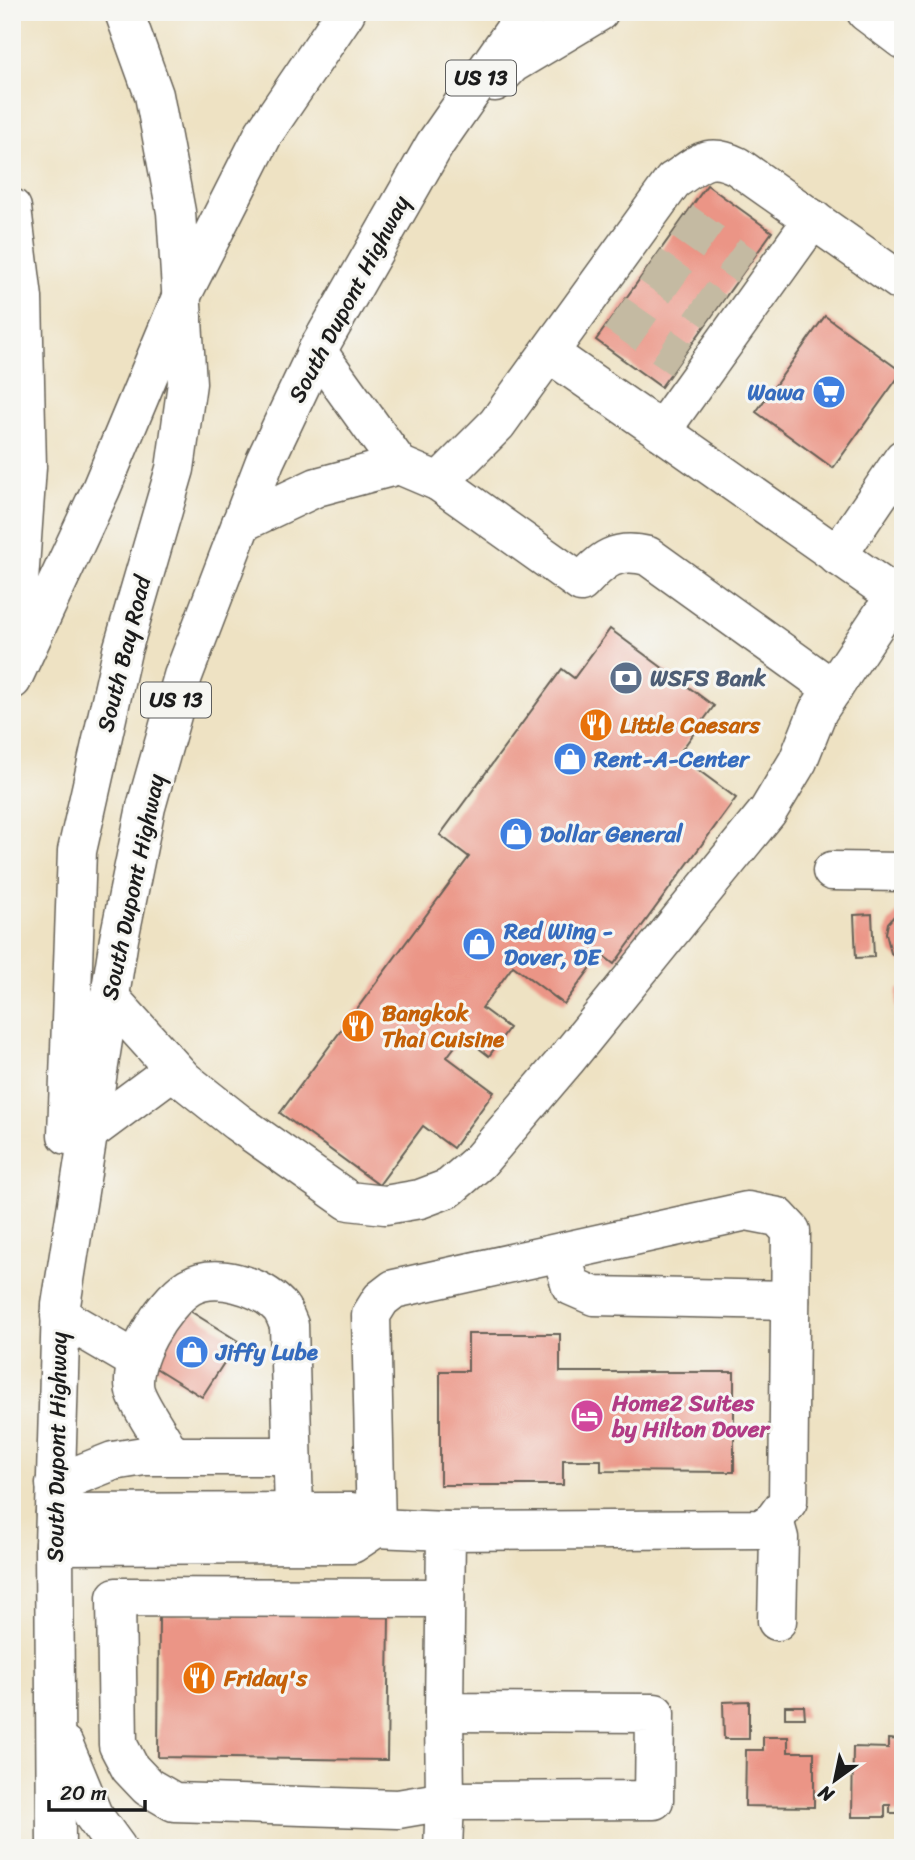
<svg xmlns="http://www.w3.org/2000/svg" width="915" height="1860" viewBox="0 0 915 1860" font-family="Sriracha,sans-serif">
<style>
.building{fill:#eb9586}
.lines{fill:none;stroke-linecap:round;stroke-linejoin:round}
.minor-tunnel{stroke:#c4baa2;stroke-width:38;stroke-dasharray:38 19;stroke-linecap:butt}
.minor-casing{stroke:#666156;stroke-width:41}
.highway-casing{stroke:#666156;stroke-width:41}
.minor{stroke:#fff;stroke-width:38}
.highway{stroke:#fff;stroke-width:38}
.labels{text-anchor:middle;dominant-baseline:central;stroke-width:6;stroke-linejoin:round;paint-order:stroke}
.shield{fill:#f6f6f2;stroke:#5d5d5c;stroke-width:2}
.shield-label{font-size:21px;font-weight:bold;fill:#1c1c1c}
.street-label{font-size:23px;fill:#1c1c1c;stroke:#f6f6f2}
.shop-label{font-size:23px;font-weight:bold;fill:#366cbe;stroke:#f6f6f2;text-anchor:start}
.service-label{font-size:23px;font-weight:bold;fill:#4e5e75;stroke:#f6f6f2;text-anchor:start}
.food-label{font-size:23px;font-weight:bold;fill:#c56008;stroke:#f6f6f2;text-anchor:start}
.hotel-label{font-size:23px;font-weight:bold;fill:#b23c85;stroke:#f6f6f2;text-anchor:start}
</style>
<rect width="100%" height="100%" fill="#f6f6f2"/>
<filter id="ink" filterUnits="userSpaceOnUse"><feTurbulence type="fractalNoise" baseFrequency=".0143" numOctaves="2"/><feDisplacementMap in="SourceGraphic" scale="14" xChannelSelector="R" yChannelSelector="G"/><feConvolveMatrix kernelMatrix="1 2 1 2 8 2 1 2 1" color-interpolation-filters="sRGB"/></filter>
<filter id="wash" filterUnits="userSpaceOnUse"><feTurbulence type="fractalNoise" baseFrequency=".00686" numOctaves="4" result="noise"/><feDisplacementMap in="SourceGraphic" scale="28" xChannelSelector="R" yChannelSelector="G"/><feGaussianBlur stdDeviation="1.57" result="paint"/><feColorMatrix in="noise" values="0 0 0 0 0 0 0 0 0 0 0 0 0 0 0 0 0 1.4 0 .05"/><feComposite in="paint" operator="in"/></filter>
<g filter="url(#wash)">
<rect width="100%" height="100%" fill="#eee2c3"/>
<g id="blocks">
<g class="building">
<polygon points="707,185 772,232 661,387 596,340"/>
<polygon points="825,316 902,372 833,468 756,412"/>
<polygon points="610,629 714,706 678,755 736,798 614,964 601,954 564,1004 513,966 482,1008 509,1028 489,1056 463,1036 447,1057 494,1092 453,1148 423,1126 379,1185 280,1113 469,857 440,835 562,669 574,678"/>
<polygon points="903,906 903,964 891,953 886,933 888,923"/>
<polygon points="872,914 874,957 856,958 854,915"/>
<polygon points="897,989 903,989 903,1008 896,1008"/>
<polygon points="182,1306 238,1341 202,1397 146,1362"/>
<polygon points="468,1334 560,1334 560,1372 734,1372 734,1472 601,1471 601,1460 563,1460 563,1485 440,1485 440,1371 468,1371"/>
<polygon points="159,1614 389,1616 387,1760 158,1757"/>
<polygon points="749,1701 749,1739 724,1739 723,1702"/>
<polygon points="785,1706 804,1706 805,1718 785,1718"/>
<polygon points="763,1737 788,1737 788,1752 814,1752 814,1807 745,1806 746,1750 763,1750"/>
<polygon points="888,1739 903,1740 903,1813 890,1813 890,1805 885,1805 885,1817 852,1817 853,1747 888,1748"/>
</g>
</g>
</g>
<g filter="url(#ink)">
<use href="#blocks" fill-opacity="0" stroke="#666156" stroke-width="2"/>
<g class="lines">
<g class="minor-tunnel">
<polyline points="682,221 747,267"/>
<polyline points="650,265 715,311"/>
<polyline points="615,313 681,359"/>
</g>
<defs>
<g id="minor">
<polyline points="866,12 903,40"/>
<polyline points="813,219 661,431 897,597"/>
<polyline points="549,353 661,431"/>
<path d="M399,465L439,482L497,424L673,181C699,164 707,151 737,166L903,283"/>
<path d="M439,482L581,583C603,559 616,548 648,556L833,689"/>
<polyline points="241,523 317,487 399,465 317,351"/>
<polyline points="837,556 903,459"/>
<polyline points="832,871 903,872"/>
<polyline points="109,997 184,1080 237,1122 349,1201 385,1205 420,1199 449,1188 479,1162 566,1060 768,811 798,761 818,711 882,615 903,591"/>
<polyline points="88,1133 173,1070"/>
<polyline points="561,1253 571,1286 594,1296 790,1300"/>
<polyline points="60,1316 137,1361"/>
<path d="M171,1455C161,1436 143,1412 136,1394C125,1364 163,1303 189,1287C215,1272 259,1285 279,1306C284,1311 286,1319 289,1325L294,1512"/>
<polyline points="55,1484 113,1461 144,1456 292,1456"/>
<polyline points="55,1513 352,1512 376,1528 446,1531"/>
<polyline points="774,1520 779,1538 777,1621"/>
<polyline points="376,1528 371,1315 381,1299 394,1289 747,1211 778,1217 791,1231 788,1501 774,1520 761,1529 446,1531 444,1712 655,1713 654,1800 445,1801 443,1848"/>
<polyline points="54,1545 352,1544 376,1528"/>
<polyline points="444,1712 445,1801 398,1809 174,1802 148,1787 130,1768 118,1745 116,1597 445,1598"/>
</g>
<g id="highway">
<polyline points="495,82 512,64 599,12"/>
<polyline points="12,208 23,298 27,467 14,653"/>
<polyline points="12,680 101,489 182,295 264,133 346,12"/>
<polyline points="67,1135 77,851 122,651 175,469 187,383 176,212 154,95 124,12"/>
<polyline points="64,1745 93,1815 117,1848"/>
<polyline points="56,1848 54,1545 61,1305 119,939 146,807 183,676 265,461 317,351 435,144 527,12"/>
</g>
</defs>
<use href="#minor" class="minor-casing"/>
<use href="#highway" class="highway-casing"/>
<use href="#minor" class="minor"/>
<use href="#highway" class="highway"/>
</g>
</g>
<defs>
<symbol id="supermarket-disc" viewBox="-11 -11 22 22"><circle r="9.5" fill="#3f7fe0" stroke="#f6f6f2"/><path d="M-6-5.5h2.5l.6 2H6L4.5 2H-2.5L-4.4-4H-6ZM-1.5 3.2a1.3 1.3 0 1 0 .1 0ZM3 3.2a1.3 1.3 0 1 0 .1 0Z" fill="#fff"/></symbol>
<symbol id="bank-disc" viewBox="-11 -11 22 22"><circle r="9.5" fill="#5c6f8a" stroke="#f6f6f2"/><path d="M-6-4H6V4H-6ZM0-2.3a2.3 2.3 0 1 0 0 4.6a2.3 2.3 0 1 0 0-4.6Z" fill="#fff"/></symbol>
<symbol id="restaurant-disc" viewBox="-11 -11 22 22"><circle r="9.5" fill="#e8710a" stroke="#f6f6f2"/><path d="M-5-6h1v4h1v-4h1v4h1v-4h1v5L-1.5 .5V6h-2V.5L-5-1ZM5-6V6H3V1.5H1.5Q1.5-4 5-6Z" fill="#fff"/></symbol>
<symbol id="shop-disc" viewBox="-11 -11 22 22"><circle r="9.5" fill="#3f7fe0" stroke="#f6f6f2"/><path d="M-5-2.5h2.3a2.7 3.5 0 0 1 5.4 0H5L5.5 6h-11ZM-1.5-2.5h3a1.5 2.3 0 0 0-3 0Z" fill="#fff"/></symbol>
<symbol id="hotel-disc" viewBox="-11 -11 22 22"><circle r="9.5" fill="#d1479c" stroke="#f6f6f2"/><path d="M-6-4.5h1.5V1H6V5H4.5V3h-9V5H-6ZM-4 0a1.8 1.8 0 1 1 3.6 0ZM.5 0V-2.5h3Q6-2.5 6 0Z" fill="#fff"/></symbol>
</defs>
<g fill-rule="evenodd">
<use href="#supermarket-disc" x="810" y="373" width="38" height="38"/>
<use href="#bank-disc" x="607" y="659" width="38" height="38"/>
<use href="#restaurant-disc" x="577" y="706" width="38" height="38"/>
<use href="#shop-disc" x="551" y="740" width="38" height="38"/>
<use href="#shop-disc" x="497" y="815" width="38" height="38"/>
<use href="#shop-disc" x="460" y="925" width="38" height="38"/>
<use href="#restaurant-disc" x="339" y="1007" width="38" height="38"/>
<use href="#shop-disc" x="173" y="1333" width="38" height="38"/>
<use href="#hotel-disc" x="568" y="1397" width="38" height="38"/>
<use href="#restaurant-disc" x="180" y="1659" width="38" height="38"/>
</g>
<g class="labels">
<g class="shield">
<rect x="446" y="60.5" width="70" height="35" rx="5"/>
<rect x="141" y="682.5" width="70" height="35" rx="5"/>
</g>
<g class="shield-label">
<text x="481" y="78">US 13</text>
<text x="176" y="700">US 13</text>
</g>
<g class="street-label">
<text transform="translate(349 299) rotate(-62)">South Dupont Highway</text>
<text transform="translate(124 654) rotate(-76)">South Bay Road</text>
<text transform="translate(133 887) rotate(-78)">South Dupont Highway</text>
<text transform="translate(57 1447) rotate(-89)">South Dupont Highway</text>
</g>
<g class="shop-label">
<text x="804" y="392" text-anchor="end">Wawa</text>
<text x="594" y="759">Rent-A-Center</text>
<text x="540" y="834">Dollar General</text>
<text x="504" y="931">Red Wing -<tspan x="504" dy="26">Dover, DE</tspan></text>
<text x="216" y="1352">Jiffy Lube</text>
</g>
<g class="service-label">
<text x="650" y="678">WSFS Bank</text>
</g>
<g class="food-label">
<text x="620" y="725">Little Caesars</text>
<text x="382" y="1013">Bangkok<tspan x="382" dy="26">Thai Cuisine</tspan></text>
<text x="224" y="1678">Friday's</text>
</g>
<g class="hotel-label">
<text x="612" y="1403">Home2 Suites<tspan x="612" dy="26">by Hilton Dover</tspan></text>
</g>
</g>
<rect width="915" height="1860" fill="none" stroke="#f6f6f2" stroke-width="42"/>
<g transform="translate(835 1780) rotate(213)" stroke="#f6f6f2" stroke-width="5" paint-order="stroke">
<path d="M0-5L12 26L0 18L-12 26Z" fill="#1c1c1c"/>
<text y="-10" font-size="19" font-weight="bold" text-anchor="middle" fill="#1c1c1c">N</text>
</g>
<path d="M49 1800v10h96v-10" fill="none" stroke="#1c1c1c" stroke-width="3.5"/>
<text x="60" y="1800" font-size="21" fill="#1c1c1c" stroke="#f6f6f2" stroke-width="5" paint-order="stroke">20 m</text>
</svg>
